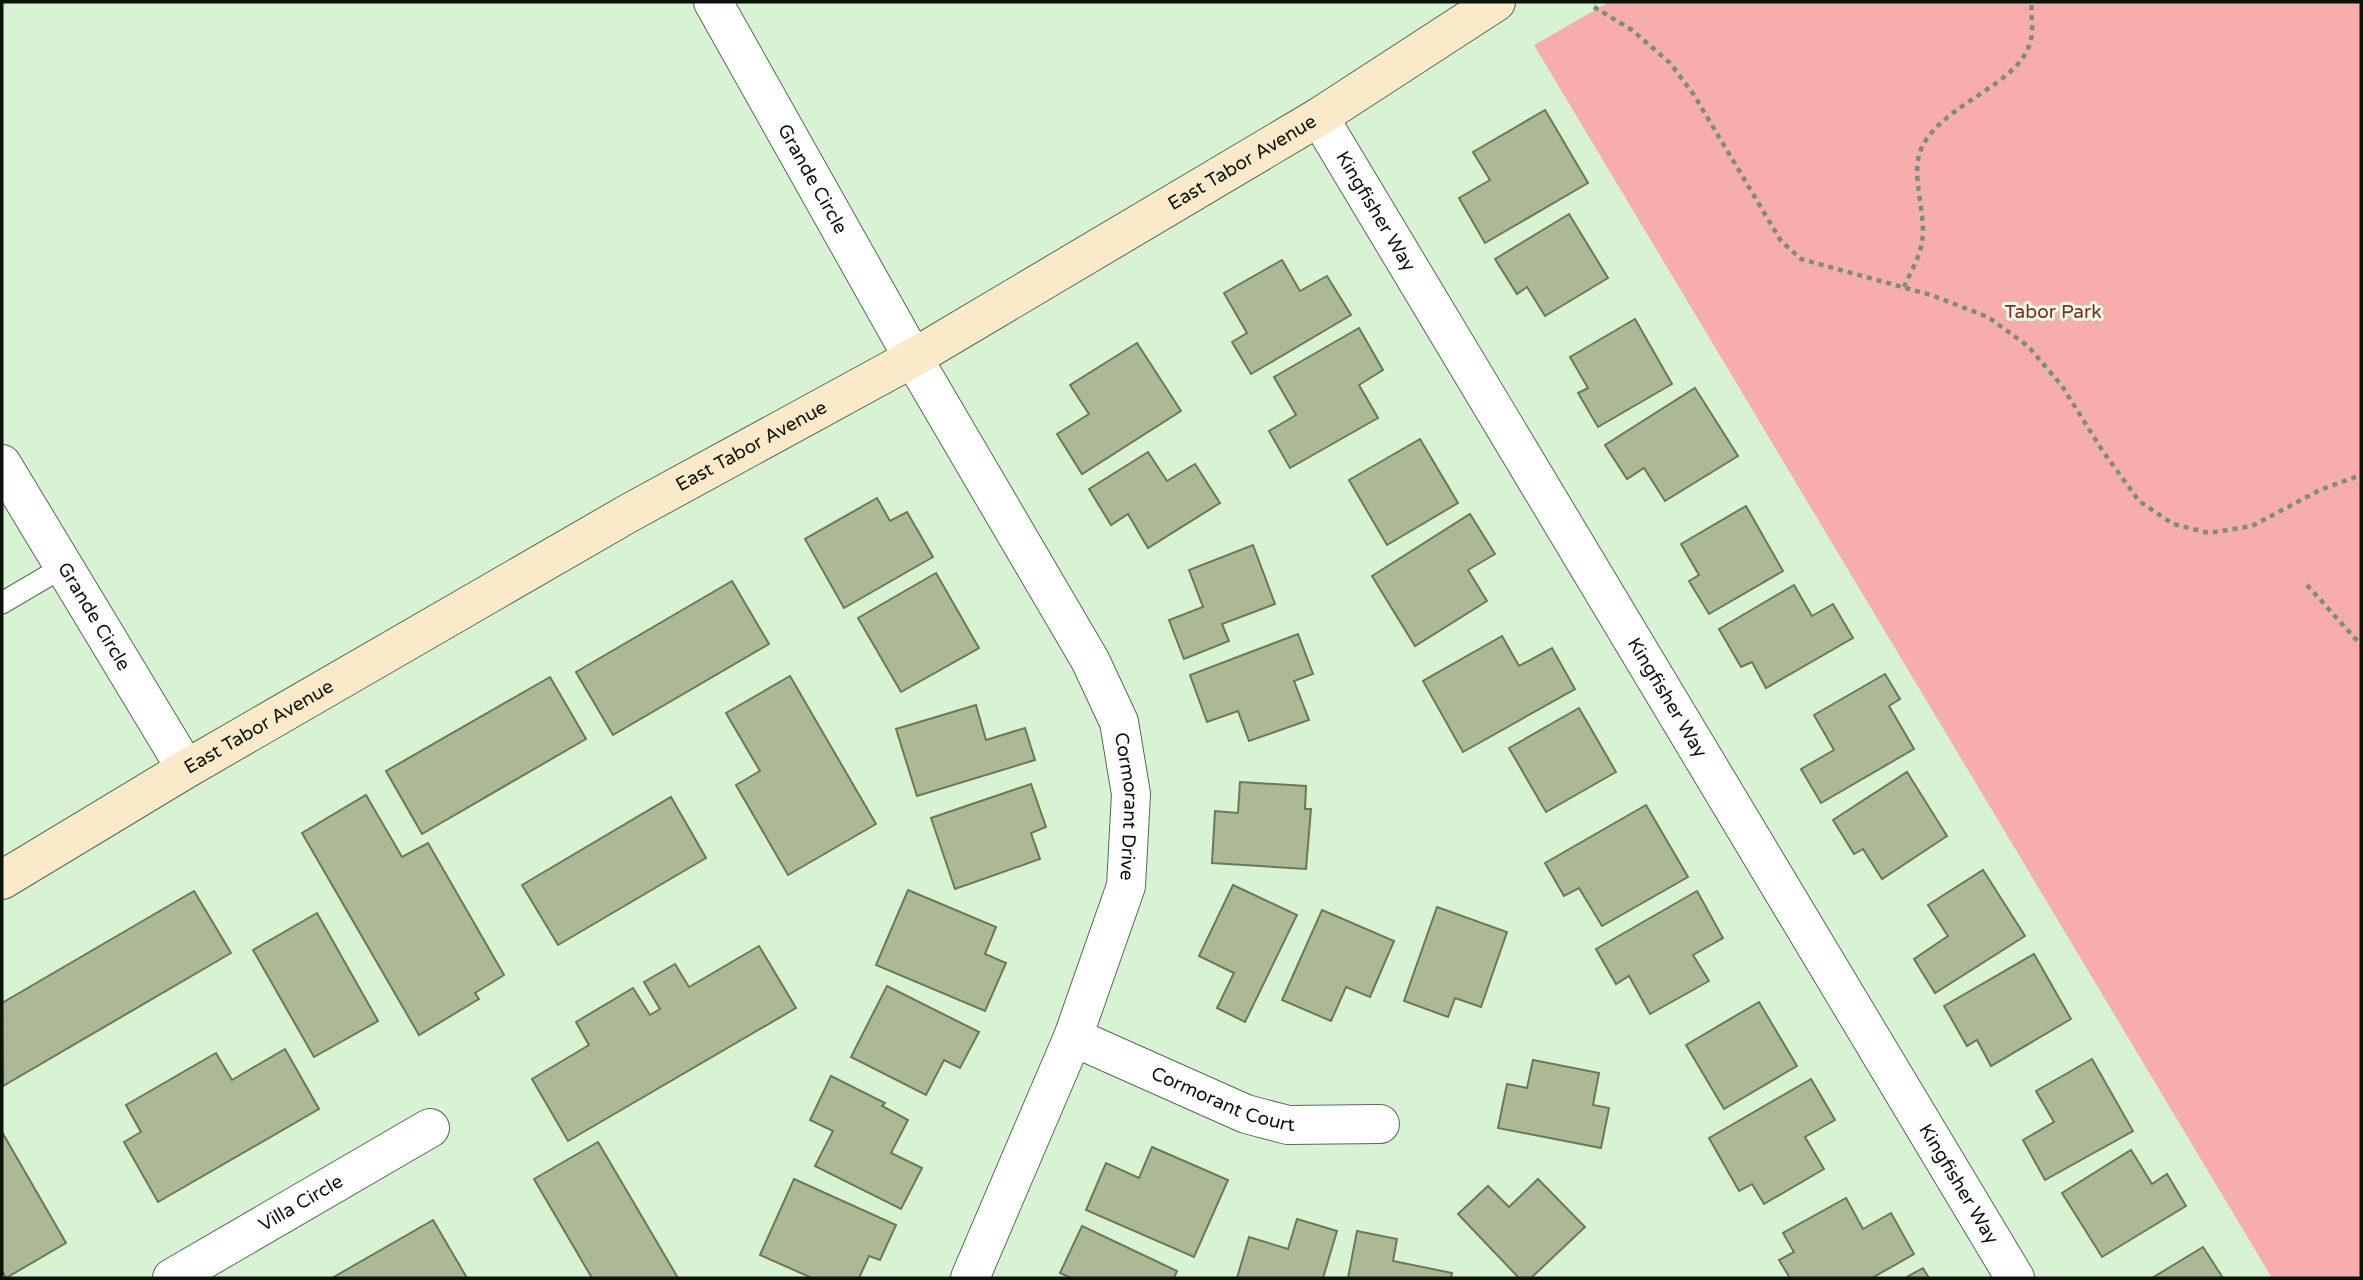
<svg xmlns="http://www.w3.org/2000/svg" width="2363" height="1280" viewBox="0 0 2363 1280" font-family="'Varela Round',sans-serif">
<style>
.green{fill:#f7adaa}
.building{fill:#adb894;stroke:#6e7856;stroke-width:2}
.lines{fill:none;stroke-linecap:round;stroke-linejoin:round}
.lane-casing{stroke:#536c50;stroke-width:23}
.street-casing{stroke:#536c50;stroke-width:40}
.secondary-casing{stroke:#536c50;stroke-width:40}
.path{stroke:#7b8f78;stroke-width:4.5;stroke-dasharray:5 5;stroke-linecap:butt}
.lane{stroke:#fff;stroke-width:21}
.street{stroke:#fff;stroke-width:38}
.secondary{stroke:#faeaca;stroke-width:38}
.labels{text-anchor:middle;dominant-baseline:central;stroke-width:6;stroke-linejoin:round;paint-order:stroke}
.street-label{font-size:19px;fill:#0a1409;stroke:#e8ffe5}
.park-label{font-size:19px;fill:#8e2129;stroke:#e8ffe5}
</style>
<rect width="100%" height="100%" fill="#d7f3d3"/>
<polygon class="green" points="1609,2 2361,2 2361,1278 2272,1278 1534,45"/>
<g class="building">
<polygon points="1545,110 1588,183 1485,243 1459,198 1490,180 1473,152"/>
<polygon points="1569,214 1608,278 1545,316 1527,287 1517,294 1495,259"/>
<polygon points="1282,260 1300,291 1327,276 1351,315 1251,374 1232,342 1247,333 1224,293"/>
<polygon points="1635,319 1672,384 1598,427 1578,393 1588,388 1570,357"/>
<polygon points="1359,328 1383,370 1359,385 1378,418 1290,468 1269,431 1296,415 1274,377"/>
<polygon points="1137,343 1181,411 1082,474 1057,434 1089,414 1070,385"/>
<polygon points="1695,388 1738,456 1665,501 1644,468 1627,479 1605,445"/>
<polygon points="1420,439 1458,503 1387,545 1349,480"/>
<polygon points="1148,452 1167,481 1195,464 1220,503 1148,548 1128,514 1111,525 1089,489"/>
<polygon points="877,498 890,521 907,512 933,557 844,608 805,539"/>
<polygon points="1746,506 1783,571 1709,614 1689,581 1699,575 1681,544"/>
<polygon points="1470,514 1495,554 1468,570 1487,601 1415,646 1372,576"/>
<polygon points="1253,545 1275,604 1222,624 1229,641 1184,659 1169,620 1203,607 1189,570"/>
<polygon points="936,573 979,648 901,692 858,618"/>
<polygon points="732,581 769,644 613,735 576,672"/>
<polygon points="1794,585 1812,616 1833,604 1853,638 1766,688 1752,662 1741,667 1719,629"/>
<polygon points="1298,634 1313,674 1294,681 1309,720 1249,741 1238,711 1207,722 1190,675"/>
<polygon points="1502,636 1519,666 1552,648 1575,689 1463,752 1423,681"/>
<polygon points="1885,674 1900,699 1889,706 1914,749 1821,803 1801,769 1834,750 1814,715"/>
<polygon points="790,676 876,824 788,875 736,785 760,771 726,713"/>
<polygon points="550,677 586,739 422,834 386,771"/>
<polygon points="976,705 986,740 1025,728 1035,760 917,796 896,729"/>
<polygon points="1579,708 1616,772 1546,812 1509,748"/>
<polygon points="1907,772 1947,836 1882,879 1863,849 1854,854 1833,820"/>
<polygon points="1240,782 1306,786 1305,809 1311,809 1306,869 1212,863 1215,811 1238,813"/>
<polygon points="1031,784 1046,827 1031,833 1040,859 955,889 931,818"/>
<polygon points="366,795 402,857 428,843 504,975 475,993 479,999 419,1035 302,833"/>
<polygon points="671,797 706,858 558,945 522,885"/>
<polygon points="1646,805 1688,877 1602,926 1579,888 1564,896 1545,863"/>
<polygon points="1983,870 2025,936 1935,993 1914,959 1948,936 1928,905"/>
<polygon points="1233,885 1297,915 1245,1022 1217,1008 1234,973 1199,956"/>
<polygon points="908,890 996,927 985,954 1006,963 985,1011 876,965"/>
<polygon points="194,891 231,953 3,1086 2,1003"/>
<polygon points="1697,891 1723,938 1693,955 1709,981 1650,1014 1629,976 1616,984 1596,949"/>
<polygon points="1437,907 1507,932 1481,1007 1455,998 1448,1017 1404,1001"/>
<polygon points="1322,910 1394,941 1370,997 1346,987 1331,1021 1282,1000"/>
<polygon points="317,913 378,1021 314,1057 253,950"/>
<polygon points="759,946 796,1008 568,1141 532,1079 589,1045 576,1022 633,988 650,1015 660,1009 644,982 675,964 689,987"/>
<polygon points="2034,954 2071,1019 1991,1066 1977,1040 1967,1046 1944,1006"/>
<polygon points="887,986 979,1032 960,1068 944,1060 926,1095 851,1057"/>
<polygon points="1759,1002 1797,1066 1724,1109 1686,1045"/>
<polygon points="285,1049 319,1109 158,1202 124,1142 141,1132 126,1105 216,1053 232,1080"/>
<polygon points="2092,1059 2133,1131 2045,1180 2023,1140 2054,1122 2036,1091"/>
<polygon points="1533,1060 1599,1073 1593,1105 1609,1108 1601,1148 1498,1128 1507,1084 1527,1088"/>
<polygon points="831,1076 885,1103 882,1106 908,1120 891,1153 922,1168 901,1209 815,1166 833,1131 810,1120"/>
<polygon points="1811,1079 1835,1120 1805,1137 1824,1169 1764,1204 1752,1184 1739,1191 1709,1138"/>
<polygon points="2,1132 66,1243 6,1278 2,1271"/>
<polygon points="598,1142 678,1278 592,1278 534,1179"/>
<polygon points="1152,1147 1228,1180 1194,1257 1086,1210 1106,1163 1139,1178"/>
<polygon points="2131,1150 2152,1184 2167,1174 2186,1206 2102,1257 2062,1193"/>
<polygon points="794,1179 896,1225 880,1260 869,1256 859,1278 812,1278 760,1255"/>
<polygon points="1538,1179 1585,1227 1531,1278 1519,1278 1458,1214 1488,1186 1509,1207"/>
<polygon points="1846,1198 1863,1229 1891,1213 1914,1254 1872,1278 1790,1278 1779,1260 1794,1252 1783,1233"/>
<polygon points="1297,1219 1337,1231 1323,1278 1237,1278 1249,1237 1288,1249"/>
<polygon points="433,1220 467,1278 332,1278"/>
<polygon points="1082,1226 1177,1271 1174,1278 1071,1278 1060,1273"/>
<polygon points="1357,1231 1397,1239 1393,1261 1452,1273 1451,1278 1348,1278"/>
<polygon points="2203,1247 2223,1278 2152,1278"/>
<polygon points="1923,1268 1929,1278 1905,1278"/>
</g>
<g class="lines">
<defs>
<polyline id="lane" points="2,603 63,567"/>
<g id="street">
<path id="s1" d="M713,2L913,358L1090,660L1119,722L1131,794L1126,886L1073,1037L970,1278"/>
<path id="s2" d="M1319,117L2015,1278"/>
<path id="s3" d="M2,464L186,769"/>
<path id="s4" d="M1073,1037L1246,1114L1288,1125L1380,1124"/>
<path id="s5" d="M172,1278L430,1128"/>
</g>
<g id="secondary">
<path id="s6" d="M2,880L186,769L629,513L913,358L1319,117L1496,2"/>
</g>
</defs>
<use href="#lane" class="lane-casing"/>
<use href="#street" class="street-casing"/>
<use href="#secondary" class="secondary-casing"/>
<g class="path">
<polyline points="1594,7 1632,30 1670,63 1694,95 1781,241 1801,259 1931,295 1988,317 2028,346 2062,386 2102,450 2139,501 2173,524 2209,533 2252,526 2320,490 2361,475"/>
<path d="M1904,287C1910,273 1920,257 1922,242C1927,213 1909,173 1922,147C1945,101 2022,85 2031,39C2034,28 2030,14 2032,2"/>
<polyline points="2307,585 2361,645"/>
</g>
<use href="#lane" class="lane"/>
<use href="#street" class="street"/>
<use href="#secondary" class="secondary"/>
</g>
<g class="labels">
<g class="street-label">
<text stroke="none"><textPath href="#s6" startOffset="1433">East Tabor Avenue</textPath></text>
<text stroke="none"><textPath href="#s1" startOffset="203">Grande Circle</textPath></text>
<text stroke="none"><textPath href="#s2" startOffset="110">Kingfisher Way</textPath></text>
<text stroke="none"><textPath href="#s6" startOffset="866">East Tabor Avenue</textPath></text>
<text stroke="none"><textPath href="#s3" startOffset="178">Grande Circle</textPath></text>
<text stroke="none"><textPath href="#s2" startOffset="677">Kingfisher Way</textPath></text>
<text stroke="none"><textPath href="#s6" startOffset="299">East Tabor Avenue</textPath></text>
<text stroke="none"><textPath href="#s1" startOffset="912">Cormorant Drive</textPath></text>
<text stroke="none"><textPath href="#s4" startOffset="163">Cormorant Court</textPath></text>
<text stroke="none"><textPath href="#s2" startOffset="1244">Kingfisher Way</textPath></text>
<text stroke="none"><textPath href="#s5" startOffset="149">Villa Circle</textPath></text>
</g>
<g class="park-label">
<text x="2053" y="312">Tabor Park</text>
</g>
</g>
<rect width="2363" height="1280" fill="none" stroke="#0a1409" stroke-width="7"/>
</svg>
